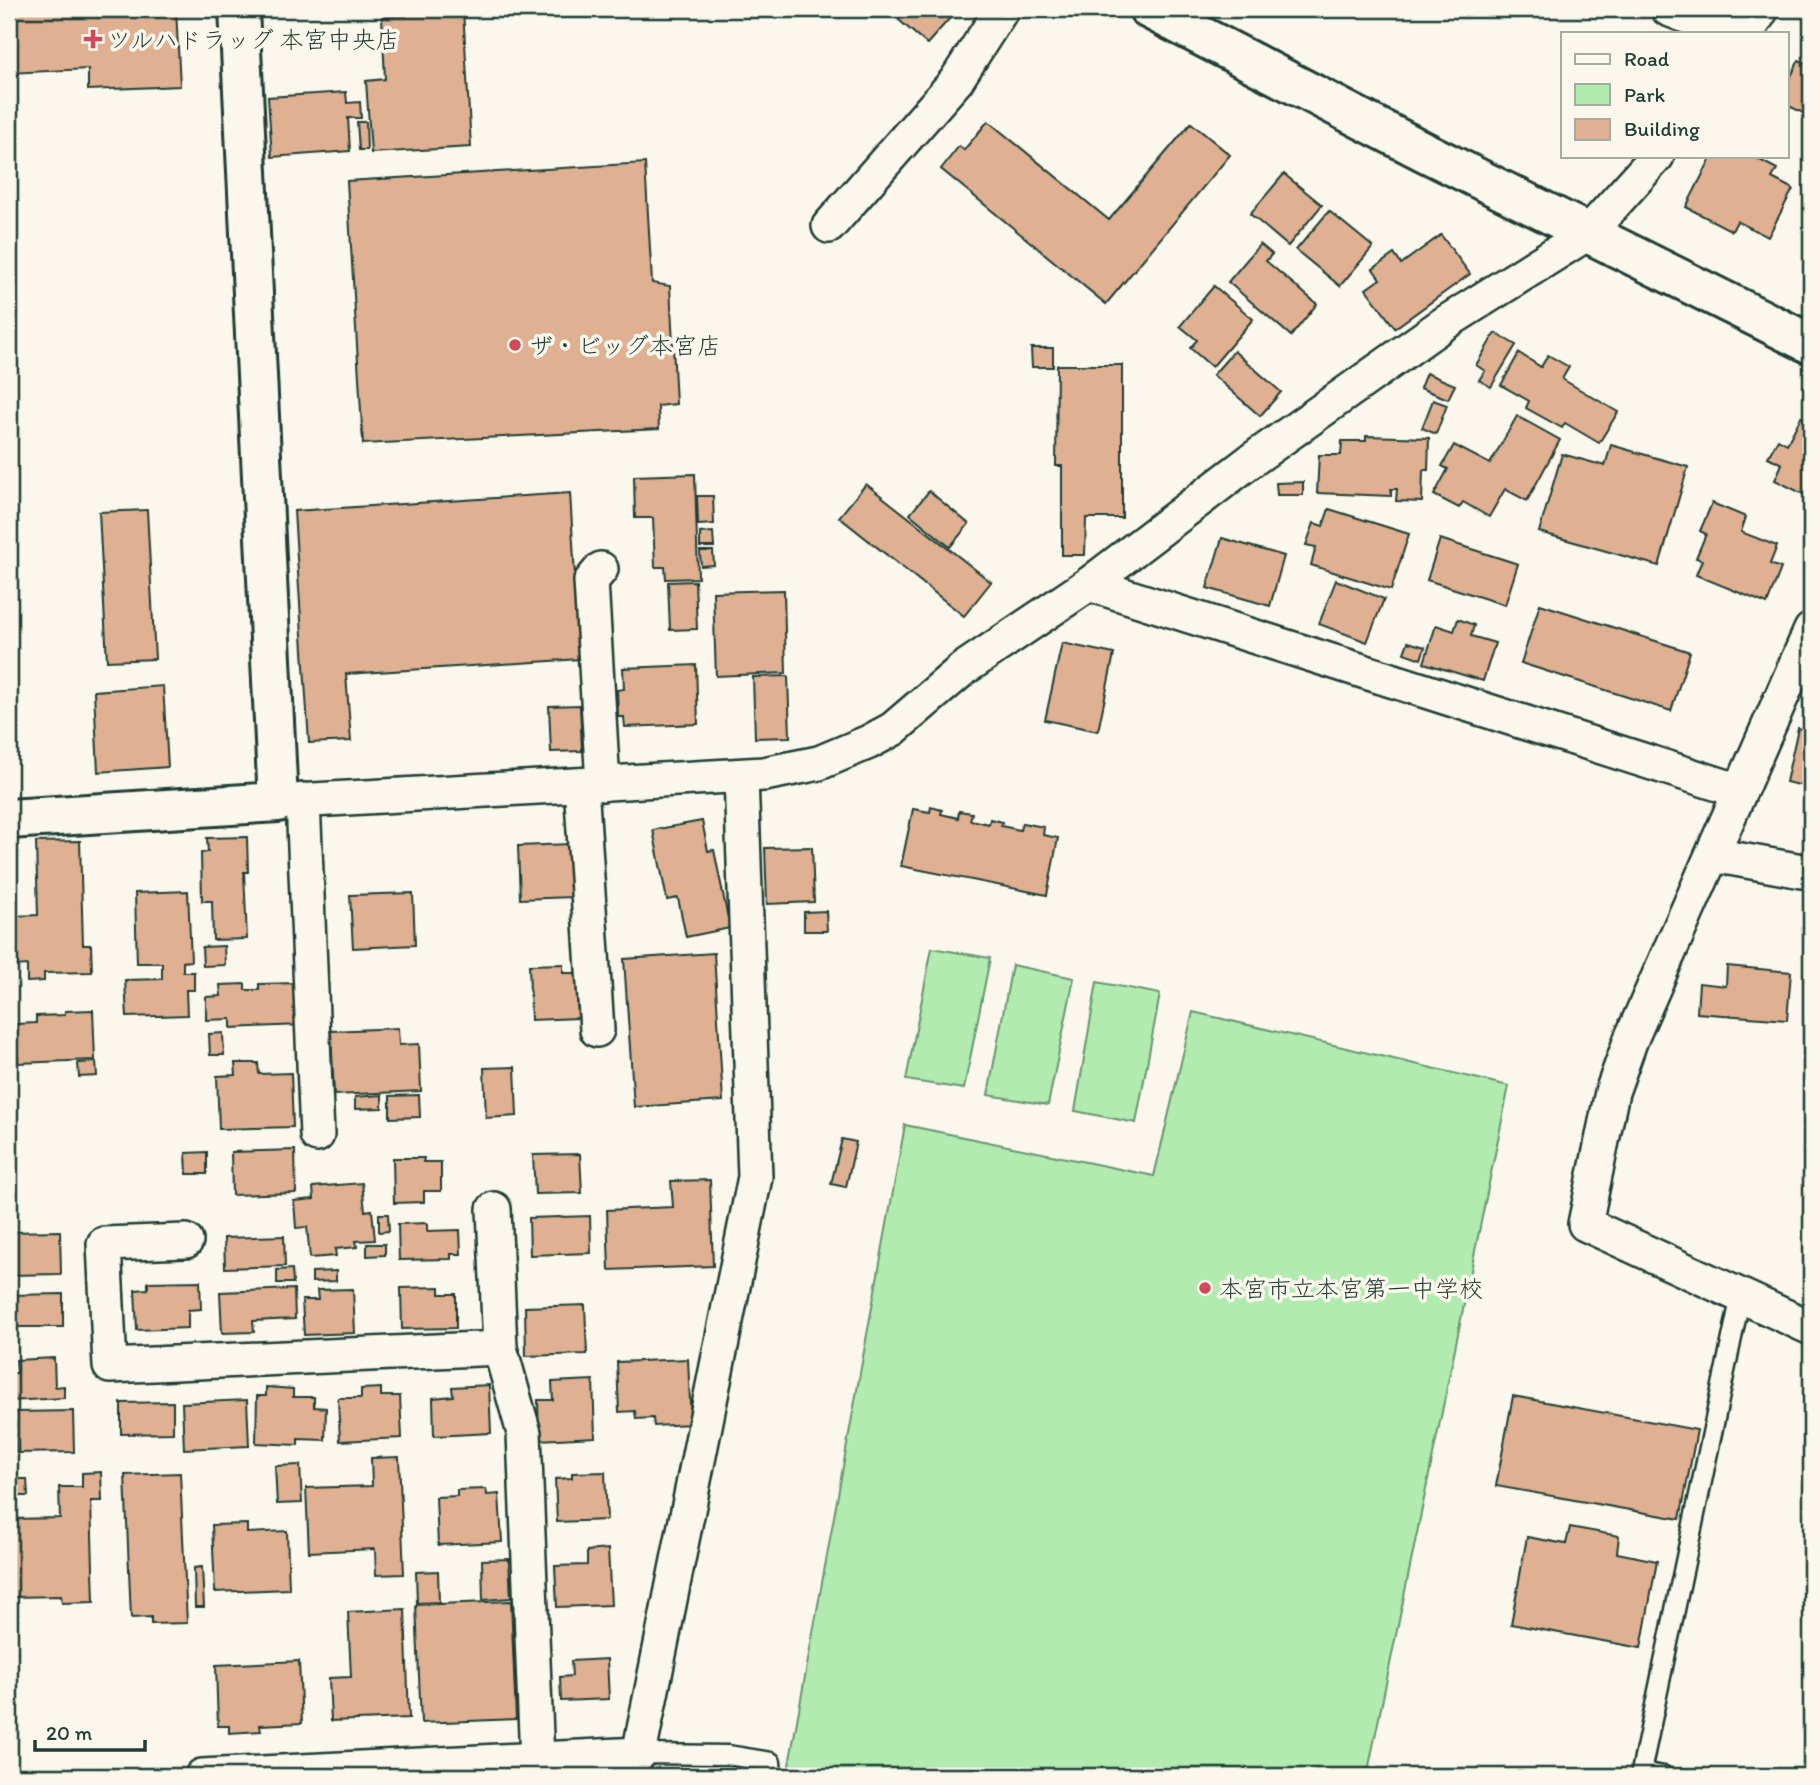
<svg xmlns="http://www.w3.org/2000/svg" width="1820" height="1785" viewBox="0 0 1820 1785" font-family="Itim,'Klee One',sans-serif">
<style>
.green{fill:#b1ebaf;stroke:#689472;stroke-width:2}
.building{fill:#dfb091;stroke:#1f3d34;stroke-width:2}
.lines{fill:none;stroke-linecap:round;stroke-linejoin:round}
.service-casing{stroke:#1f3d34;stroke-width:23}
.minor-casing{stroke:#1f3d34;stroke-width:38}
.tertiary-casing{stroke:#1f3d34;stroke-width:44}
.service{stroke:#fbf7ec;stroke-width:18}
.minor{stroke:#fbf7ec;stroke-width:33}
.tertiary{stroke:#fbf7ec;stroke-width:38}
.poi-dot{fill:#d1495b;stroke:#fbf7ec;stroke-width:2.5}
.labels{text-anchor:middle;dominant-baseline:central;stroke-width:7;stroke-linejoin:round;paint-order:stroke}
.poi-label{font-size:24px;fill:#1f3d34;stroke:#fbf7ec;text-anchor:start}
</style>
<rect width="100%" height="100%" fill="#fbf7ec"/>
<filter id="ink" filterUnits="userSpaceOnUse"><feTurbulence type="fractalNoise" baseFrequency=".0143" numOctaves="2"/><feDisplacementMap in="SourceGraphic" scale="14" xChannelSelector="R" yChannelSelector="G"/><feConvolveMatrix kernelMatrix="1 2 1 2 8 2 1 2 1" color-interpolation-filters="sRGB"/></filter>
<g filter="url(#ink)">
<g class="green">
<polygon points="932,948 990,958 964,1089 906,1080"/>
<polygon points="1012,965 1074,978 1048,1105 988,1095"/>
<polygon points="1097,982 1160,994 1136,1123 1075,1111"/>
<polygon points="1193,1012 1509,1086 1367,1776 787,1776 905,1125 1154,1176"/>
</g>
<g class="building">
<polygon points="9,9 176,9 180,86 88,90 88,69 9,73"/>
<polygon points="406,9 463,9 471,147 371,153 366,81 385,79 382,17 406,16"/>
<polygon points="886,9 958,9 927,44"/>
<polygon points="1799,60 1811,66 1811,117 1787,105 1787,84"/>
<polygon points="346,92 347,103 360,102 361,118 348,118 350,151 272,157 268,97"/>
<polygon points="988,121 1109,220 1191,123 1230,155 1106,304 941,169 959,146 964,150"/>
<polygon points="357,122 366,122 367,150 359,150"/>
<polygon points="1712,156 1752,156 1777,169 1772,178 1793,189 1768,237 1737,221 1732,231 1686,207"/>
<polygon points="645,163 652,283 670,286 676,404 658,406 659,429 363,444 347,181"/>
<polygon points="1284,174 1322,205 1288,246 1250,214"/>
<polygon points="1329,211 1373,247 1340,286 1296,250"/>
<polygon points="1441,235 1470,274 1395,328 1366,289 1380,279 1373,269 1394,254 1401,264"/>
<polygon points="1260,244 1272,254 1266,261 1317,304 1291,336 1228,282"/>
<polygon points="1214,286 1253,319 1212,367 1190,348 1197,340 1180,326"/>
<polygon points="1495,333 1516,345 1491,387 1479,380 1485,371 1476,365"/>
<polygon points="1031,348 1053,348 1053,367 1032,367"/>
<polygon points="1234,351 1281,392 1260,416 1213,375"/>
<polygon points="1519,353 1541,367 1548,355 1569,367 1562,379 1618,412 1599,443 1565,423 1562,428 1526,408 1529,401 1501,385"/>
<polygon points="1057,365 1122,365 1122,518 1086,518 1085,555 1062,555 1062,466 1056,466"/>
<polygon points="1426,373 1455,385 1448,399 1420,388"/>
<polygon points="1433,400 1447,405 1436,434 1422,428"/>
<polygon points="1811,409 1811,498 1775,480 1782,464 1768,457 1778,439 1787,444 1801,417 1806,419"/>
<polygon points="1517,416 1560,440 1527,501 1505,489 1489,517 1463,502 1459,508 1434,495 1448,469 1442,466 1454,445 1490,464"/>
<polygon points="1366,436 1429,438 1428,470 1423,470 1422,502 1396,501 1397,489 1391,489 1391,496 1317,493 1319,455 1341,455 1342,441 1366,441"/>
<polygon points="1611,445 1688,467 1659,566 1539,532 1562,454 1605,466"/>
<polygon points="695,474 698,578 666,579 665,567 655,567 653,518 635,518 634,476"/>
<polygon points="1303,482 1303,495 1277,495 1276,483"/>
<polygon points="866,484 991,582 964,616 839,517"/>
<polygon points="929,491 969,524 950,547 910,514"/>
<polygon points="570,493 580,659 346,674 351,741 309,743 294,511"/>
<polygon points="697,496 713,496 714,524 698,525"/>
<polygon points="1712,503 1746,517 1741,532 1777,546 1770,564 1781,568 1767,604 1696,575 1702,560 1696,558 1706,534 1700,531"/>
<polygon points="1329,509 1409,534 1391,590 1311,565 1316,547 1306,545 1314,523 1323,526"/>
<polygon points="147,510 155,659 107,661 99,512"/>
<polygon points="713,532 714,547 700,547 700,533"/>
<polygon points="1222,538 1284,556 1270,606 1207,588"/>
<polygon points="1440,539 1518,564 1505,605 1427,580"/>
<polygon points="700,551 713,551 714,565 701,566"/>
<polygon points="1336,580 1384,599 1367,642 1319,624"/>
<polygon points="695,581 697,629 670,630 668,582"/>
<polygon points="784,590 786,673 716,676 713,592"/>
<polygon points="1540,604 1690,652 1671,711 1521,663"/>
<polygon points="1458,619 1474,625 1471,636 1495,643 1483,681 1424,663 1436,625 1454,631"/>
<polygon points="1408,642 1425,647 1421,659 1404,653"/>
<polygon points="1062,643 1114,654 1098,731 1045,720"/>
<polygon points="696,665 698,724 625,727 624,717 618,717 617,690 624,689 623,668"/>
<polygon points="788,676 790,737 755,738 753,677"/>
<polygon points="163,686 168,767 98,772 94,691"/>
<polygon points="580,705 582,751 551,752 549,706"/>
<polygon points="1798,728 1811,731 1811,788 1786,782"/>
<polygon points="931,807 942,810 941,814 958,818 959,811 972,813 970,820 989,824 990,819 1002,822 1001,826 1020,830 1022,823 1044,827 1043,835 1058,838 1047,895 901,866 913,809 930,812"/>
<polygon points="702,821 708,851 714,850 730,928 686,937 678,898 667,900 653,830"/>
<polygon points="247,837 248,872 244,872 247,939 213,940 212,901 202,901 201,853 208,852 207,838"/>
<polygon points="80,841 83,945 91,945 92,972 44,973 44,981 27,982 27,965 17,966 15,916 38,915 36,842"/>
<polygon points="571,844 573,897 520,899 518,846"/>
<polygon points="812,847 814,902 767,904 765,848"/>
<polygon points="188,891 191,961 183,962 183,972 194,972 194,990 186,990 187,1015 127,1017 125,980 162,979 162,963 137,963 135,893"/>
<polygon points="413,893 415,945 353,948 350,895"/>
<polygon points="826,911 827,931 804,931 804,912"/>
<polygon points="224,946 225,965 203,966 202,947"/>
<polygon points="714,953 723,1101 634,1107 624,959"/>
<polygon points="563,964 563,973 576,973 578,1018 531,1020 529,965"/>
<polygon points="1727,966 1791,972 1787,1020 1697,1013 1699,983 1726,986"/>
<polygon points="297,983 301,1025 231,1028 231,1019 206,1020 206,997 221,996 220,985 245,984 245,990 259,990 259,984"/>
<polygon points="93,1010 95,1060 18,1063 16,1024 36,1023 36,1016 65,1015 65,1011"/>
<polygon points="398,1028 399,1045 419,1044 421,1091 334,1095 331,1031"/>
<polygon points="223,1033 224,1055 210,1055 209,1034"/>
<polygon points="96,1062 97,1076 79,1077 78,1063"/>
<polygon points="235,1063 258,1063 259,1074 291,1073 293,1127 219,1129 217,1076 236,1075"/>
<polygon points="515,1067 517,1116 486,1118 484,1068"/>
<polygon points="382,1095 382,1108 355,1109 355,1097"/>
<polygon points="419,1095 420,1117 390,1118 390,1096"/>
<polygon points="842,1139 856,1142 846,1187 831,1184"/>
<polygon points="295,1150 296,1193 232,1195 231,1152"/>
<polygon points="207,1152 207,1174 187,1174 186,1153"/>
<polygon points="580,1154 582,1193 535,1194 533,1155"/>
<polygon points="393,1158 424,1158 423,1162 441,1162 441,1191 424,1191 424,1202 394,1203"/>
<polygon points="710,1180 713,1266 609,1270 607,1210 673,1207 671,1181"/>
<polygon points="362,1183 365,1211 372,1210 375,1240 356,1241 357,1247 335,1249 336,1256 310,1258 307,1227 296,1228 294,1201 314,1199 313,1187"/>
<polygon points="379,1214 388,1214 389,1231 379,1232"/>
<polygon points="590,1216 591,1253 530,1255 529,1218"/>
<polygon points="427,1223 427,1231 460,1230 461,1254 451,1254 451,1259 399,1260 398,1224"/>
<polygon points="60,1231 61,1274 9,1275 9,1232"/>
<polygon points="284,1236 285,1266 225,1268 224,1238"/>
<polygon points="367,1244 385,1244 385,1255 367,1256"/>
<polygon points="292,1269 293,1283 277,1283 277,1270"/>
<polygon points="336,1271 336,1281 312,1282 312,1272"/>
<polygon points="200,1281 201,1309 188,1310 188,1328 137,1330 135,1290 148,1289 148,1282"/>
<polygon points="440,1287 440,1294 456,1294 456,1328 402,1329 401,1288"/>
<polygon points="294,1289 295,1319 253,1321 254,1332 222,1333 220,1292"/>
<polygon points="353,1289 355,1333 304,1335 302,1300 318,1300 317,1290"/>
<polygon points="63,1294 63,1327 9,1327 9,1295"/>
<polygon points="585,1305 587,1354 526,1356 525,1307"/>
<polygon points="54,1358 55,1387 64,1386 64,1398 9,1401 9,1373 17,1373 16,1360"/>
<polygon points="688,1359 691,1424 654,1426 653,1418 636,1419 635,1411 619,1412 617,1362"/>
<polygon points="593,1380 595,1437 539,1440 538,1400 553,1400 552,1382"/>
<polygon points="489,1385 491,1433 434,1436 433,1398 453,1396 452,1387"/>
<polygon points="266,1387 293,1389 293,1397 314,1397 314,1407 326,1408 325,1440 298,1439 298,1445 256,1443 257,1396 266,1396"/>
<polygon points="381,1388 381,1396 400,1396 402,1438 340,1441 338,1398 361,1398 361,1389"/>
<polygon points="1513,1396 1697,1430 1680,1519 1496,1486"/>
<polygon points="247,1400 249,1446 184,1449 182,1403"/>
<polygon points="173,1402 173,1433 121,1434 121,1403"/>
<polygon points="73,1411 74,1452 16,1453 15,1412"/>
<polygon points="399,1457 404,1574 376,1575 375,1549 309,1552 306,1488 372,1486 371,1458"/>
<polygon points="300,1465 302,1503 277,1504 275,1466"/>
<polygon points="101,1472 102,1501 91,1501 94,1602 62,1603 61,1596 12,1597 11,1519 60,1518 59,1487 82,1487 82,1473"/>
<polygon points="605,1472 607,1520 557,1522 555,1479 572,1478 572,1473"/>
<polygon points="180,1473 187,1623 151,1624 151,1617 131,1618 125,1475"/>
<polygon points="9,1479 27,1479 28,1496 10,1496"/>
<polygon points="486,1489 487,1495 499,1494 502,1542 438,1545 436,1497 457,1496 457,1490"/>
<polygon points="247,1524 247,1533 287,1531 289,1589 215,1592 212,1525"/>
<polygon points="1570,1527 1619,1536 1617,1553 1657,1561 1641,1648 1511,1624 1527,1537 1566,1544"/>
<polygon points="608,1549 611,1605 557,1607 555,1566 587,1565 587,1551"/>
<polygon points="509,1559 511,1598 483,1600 482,1560"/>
<polygon points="202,1567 204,1607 195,1607 194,1568"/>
<polygon points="438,1571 439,1602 417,1603 416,1572"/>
<polygon points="511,1601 516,1719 421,1723 416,1605"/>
<polygon points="405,1609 409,1718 331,1721 329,1678 351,1677 348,1612"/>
<polygon points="607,1659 609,1699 561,1701 560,1677 572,1676 571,1661"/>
<polygon points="299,1661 302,1723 260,1725 261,1731 229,1733 229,1726 218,1726 216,1665"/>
</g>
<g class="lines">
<defs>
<g id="service">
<polyline points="631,1776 639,1754 728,1755 771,1762 772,1776"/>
<polyline points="1664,1776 1641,1772 1741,1295"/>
</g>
<g id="minor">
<polyline points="1668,9 1730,33"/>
<polyline points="1747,33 1762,9"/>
<polyline points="829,226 956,81 1002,9"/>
<polyline points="601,569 591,581 603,784"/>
<polyline points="1089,584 1740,791"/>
<polyline points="1811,630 1631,1039 1612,1092 1585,1224 1811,1328"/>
<polyline points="581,785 597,1030"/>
<polyline points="303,800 317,1135"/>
<polyline points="278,802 764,774 819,763 869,742 893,729 963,669 1089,584 1249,462 1445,323 1588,233 1657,156"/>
<polyline points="1713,855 1802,871"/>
<polyline points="494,1209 500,1348 524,1433 537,1761"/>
<polyline points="186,1241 104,1244 110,1366 500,1348"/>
<polyline points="202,1776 639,1754 755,1177 741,776"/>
</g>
<g id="tertiary">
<polyline points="1149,9 1423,151 1811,344"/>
<polyline points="9,819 278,802 239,9"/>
</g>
</defs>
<use href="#service" class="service-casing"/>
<use href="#minor" class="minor-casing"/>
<use href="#tertiary" class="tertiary-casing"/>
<use href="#service" class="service"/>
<use href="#minor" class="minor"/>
<use href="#tertiary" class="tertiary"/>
</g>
</g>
<g class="poi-dot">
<path d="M89.5 28.5h7v7h7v7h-7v7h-7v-7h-7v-7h7z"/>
<circle cx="515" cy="345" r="7"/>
<circle cx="1205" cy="1288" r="7"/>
</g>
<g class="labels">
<g class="poi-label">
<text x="107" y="39">ツルハドラッグ 本宮中央店</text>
<text x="529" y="345">ザ・ビッグ本宮店</text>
<text x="1219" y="1288">本宮市立本宮第一中学校</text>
</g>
</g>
<rect width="1820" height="1785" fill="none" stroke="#fbf7ec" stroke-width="35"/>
<rect x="18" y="18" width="1785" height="1750" fill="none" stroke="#1f3d34" stroke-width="2.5" filter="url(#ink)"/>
<rect x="1561" y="32" width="228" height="126" fill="#fbf7ec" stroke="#a3ada2" stroke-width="2"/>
<rect x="1575" y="54" width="35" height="10" fill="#fbf7ec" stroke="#a3ada2" stroke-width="2"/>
<text x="1624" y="66" font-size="21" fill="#1f3d34">Road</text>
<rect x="1575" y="84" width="35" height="21" fill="#b1ebaf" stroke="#a3ada2" stroke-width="2"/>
<text x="1624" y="102" font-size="21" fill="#1f3d34">Park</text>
<rect x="1575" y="119" width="35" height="21" fill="#dfb091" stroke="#a3ada2" stroke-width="2"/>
<text x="1624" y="136" font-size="21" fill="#1f3d34">Building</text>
<path d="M35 1740v10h110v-10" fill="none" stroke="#1f3d34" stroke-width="3.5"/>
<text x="46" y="1740" font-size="21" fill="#1f3d34" stroke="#fbf7ec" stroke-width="5" paint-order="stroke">20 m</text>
</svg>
